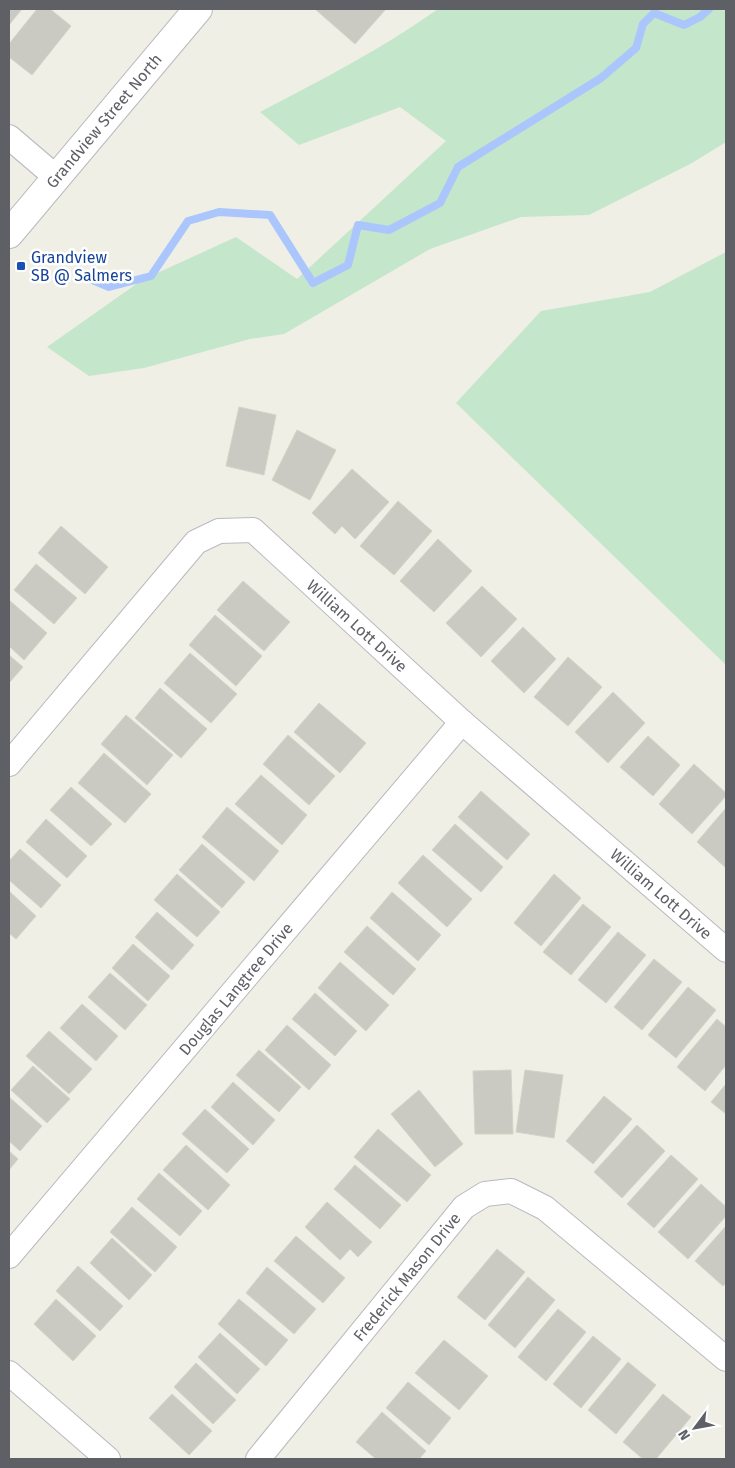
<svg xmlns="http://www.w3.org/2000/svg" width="735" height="1468" viewBox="0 0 735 1468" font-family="'Fira Sans',sans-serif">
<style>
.green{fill:#c4e6cb}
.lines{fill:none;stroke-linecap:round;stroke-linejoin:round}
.stream{stroke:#aac6fc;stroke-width:8}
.building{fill:#cbcac2;stroke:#d4d3c5}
.minor-casing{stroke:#b8babf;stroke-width:26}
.tertiary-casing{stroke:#b8babf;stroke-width:30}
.minor{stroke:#fff;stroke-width:24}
.tertiary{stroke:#fff;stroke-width:28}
.transit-dot{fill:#1a4fb4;stroke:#fff;stroke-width:2}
.labels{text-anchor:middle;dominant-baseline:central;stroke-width:5;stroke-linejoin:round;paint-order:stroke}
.street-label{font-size:16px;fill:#5e6066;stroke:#fff}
.transit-label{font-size:16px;fill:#164399;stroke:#fff;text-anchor:start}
</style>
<rect width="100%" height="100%" fill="#efefe6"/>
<g class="green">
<path d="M438,9H726V142L692,163L589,215L521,217L430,249L284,334L250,339L144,368L89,376L47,347L142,280L236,237L297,279L446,141L400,107L299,145L260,112C321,80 382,49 438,9Z"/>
<polygon points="726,252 726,665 456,403 541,311 650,292"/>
</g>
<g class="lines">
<polyline class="stream" points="90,279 109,287 151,276 188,221 219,212 270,215 313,283 348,265 358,225 389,230 440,203 458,167 601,78 636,48 643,24 654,13 684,25 700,17 709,9"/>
</g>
<g class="building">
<polygon points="9,9 22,9 9,25"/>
<polygon points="37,9 50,9 71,26 32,75 9,57 9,44"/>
<polygon points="315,9 386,9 355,44"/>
<polygon points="239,407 276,415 264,475 226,466"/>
<polygon points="297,430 336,450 310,500 272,480"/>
<polygon points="352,469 389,502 355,539 342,526 335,534 312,513"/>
<polygon points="398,501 432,531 394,575 360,546"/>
<polygon points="61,526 108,567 85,594 38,553"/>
<polygon points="438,539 472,571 434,612 400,581"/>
<polygon points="36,564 77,598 54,624 14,590"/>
<polygon points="243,581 290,622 264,651 217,610"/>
<polygon points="482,586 517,619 481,657 446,623"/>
<polygon points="9,600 47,633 24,660 9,646"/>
<polygon points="215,615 262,656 236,686 189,645"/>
<polygon points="523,627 556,659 524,693 491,661"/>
<polygon points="190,653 237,694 211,723 164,683"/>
<polygon points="9,655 23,667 9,683"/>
<polygon points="568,657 602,687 568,726 534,697"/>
<polygon points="160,688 207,729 181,758 135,718"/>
<polygon points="613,692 645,723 608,763 575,732"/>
<polygon points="319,703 366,743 340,773 294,732"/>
<polygon points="126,715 173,755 147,785 101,744"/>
<polygon points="288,735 335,776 309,805 263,764"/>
<polygon points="648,736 680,765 653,796 620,767"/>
<polygon points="104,753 151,794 125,823 78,783"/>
<polygon points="694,764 726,793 726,796 692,834 659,804"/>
<polygon points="261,775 307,815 282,845 235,804"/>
<polygon points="71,787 112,824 91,846 50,810"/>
<polygon points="481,791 530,834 507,860 458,817"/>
<polygon points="227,807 279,851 254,881 202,837"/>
<polygon points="726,808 726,868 697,842"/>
<polygon points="46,819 87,856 67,878 26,842"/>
<polygon points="455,824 503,867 481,892 432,850"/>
<polygon points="202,844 245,882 222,908 179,870"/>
<polygon points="20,849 61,885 41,908 9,880 9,861"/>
<polygon points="423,855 472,899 447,927 398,883"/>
<polygon points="177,874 220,912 197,937 154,900"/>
<polygon points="554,874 581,898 541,946 514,923"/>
<polygon points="9,891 36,916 16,939 9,933"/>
<polygon points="392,892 441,935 418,961 370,918"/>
<polygon points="583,904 611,927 571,975 543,952"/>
<polygon points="157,912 194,945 172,970 135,937"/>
<polygon points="367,926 416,969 393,995 344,952"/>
<polygon points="618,932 646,955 606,1003 578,980"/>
<polygon points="133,944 170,976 148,1001 112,968"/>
<polygon points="654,959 682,982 642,1030 614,1007"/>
<polygon points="340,962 389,1005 366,1031 318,988"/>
<polygon points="110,973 147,1005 125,1030 88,997"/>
<polygon points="688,987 716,1010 676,1058 648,1035"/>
<polygon points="315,993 357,1031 335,1056 292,1019"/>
<polygon points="82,1004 118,1036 96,1061 60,1028"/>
<polygon points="717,1019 726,1027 726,1065 705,1091 677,1067"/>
<polygon points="287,1025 331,1065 309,1090 265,1050"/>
<polygon points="49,1031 92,1069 69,1094 26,1056"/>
<polygon points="259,1050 301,1087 279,1112 236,1075"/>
<polygon points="33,1066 70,1099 47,1123 11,1090"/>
<polygon points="511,1070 513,1134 475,1134 473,1071"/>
<polygon points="525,1070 563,1075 554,1138 516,1132"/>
<polygon points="233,1082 275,1120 253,1145 211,1107"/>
<polygon points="726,1084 726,1114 711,1102"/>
<polygon points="419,1090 463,1144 435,1167 391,1114"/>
<polygon points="604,1096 632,1119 593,1164 566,1141"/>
<polygon points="9,1097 42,1126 20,1151 9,1141"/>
<polygon points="205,1109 249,1149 227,1173 182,1134"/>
<polygon points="637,1125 665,1151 622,1198 594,1172"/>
<polygon points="378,1129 431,1175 407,1202 354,1157"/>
<polygon points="186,1145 230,1185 208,1210 163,1170"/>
<polygon points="9,1151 18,1159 9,1170"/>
<polygon points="671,1155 698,1179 654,1228 627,1204"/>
<polygon points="355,1165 401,1205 380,1229 334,1189"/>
<polygon points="159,1173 202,1211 180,1236 137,1199"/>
<polygon points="701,1184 726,1207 726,1216 688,1259 658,1232"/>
<polygon points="327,1202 372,1242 358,1257 350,1249 340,1260 305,1227"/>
<polygon points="132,1207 177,1247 155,1272 110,1232"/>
<polygon points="726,1226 726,1283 723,1286 695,1261"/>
<polygon points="296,1236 345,1278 323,1303 274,1261"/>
<polygon points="112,1238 152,1275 129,1300 90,1263"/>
<polygon points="497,1249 525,1272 485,1320 457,1297"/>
<polygon points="78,1266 123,1306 100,1331 56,1291"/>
<polygon points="267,1267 316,1309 294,1334 246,1293"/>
<polygon points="528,1277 555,1300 515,1348 488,1325"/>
<polygon points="56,1299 96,1336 73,1361 34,1324"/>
<polygon points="239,1299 288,1340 266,1366 218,1324"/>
<polygon points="558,1309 586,1332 546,1381 518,1357"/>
<polygon points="220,1333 260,1369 237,1394 198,1357"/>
<polygon points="593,1336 621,1359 581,1408 553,1384"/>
<polygon points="444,1340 488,1376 459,1410 415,1373"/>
<polygon points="628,1362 656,1385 616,1434 588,1410"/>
<polygon points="196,1363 236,1400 213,1424 174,1387"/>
<polygon points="408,1382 451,1418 429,1445 386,1408"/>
<polygon points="172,1394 212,1431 189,1455 149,1418"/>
<polygon points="663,1394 691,1417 656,1459 643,1459 623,1442"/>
<polygon points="382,1412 426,1451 419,1459 376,1459 356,1442"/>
</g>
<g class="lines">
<defs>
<g id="minor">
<polyline points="9,137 57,178"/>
<polyline points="9,764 196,542 219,531 253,530 462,722 726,950"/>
<polyline points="9,1256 462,722"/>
<polyline points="9,1373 108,1459"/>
<polyline points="258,1459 464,1207 485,1194 511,1191 545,1208 726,1359"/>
</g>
<polyline id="tertiary" points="9,234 198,9"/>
</defs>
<use href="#minor" class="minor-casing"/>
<use href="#tertiary" class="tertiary-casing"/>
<use href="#minor" class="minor"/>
<use href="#tertiary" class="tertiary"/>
</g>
<rect class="transit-dot" x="16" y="261" width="10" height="10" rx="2.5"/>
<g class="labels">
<g class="street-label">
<text transform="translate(104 121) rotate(-50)">Grandview Street North</text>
<text transform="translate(357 626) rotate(42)">William Lott Drive</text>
<text transform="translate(661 894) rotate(41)">William Lott Drive</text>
<text transform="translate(236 989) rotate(-50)">Douglas Langtree Drive</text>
<text transform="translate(407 1277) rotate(-51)">Frederick Mason Drive</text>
</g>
<g class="transit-label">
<text x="31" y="257">Grandview<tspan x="31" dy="18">SB @ Salmers</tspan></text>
</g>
</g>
<rect width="735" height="1468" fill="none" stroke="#5e6066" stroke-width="20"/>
<g transform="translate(695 1428) rotate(238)" stroke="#ffffff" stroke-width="4" paint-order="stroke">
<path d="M0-4L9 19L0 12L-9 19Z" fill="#5e6066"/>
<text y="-8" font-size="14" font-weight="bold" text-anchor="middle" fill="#5e6066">N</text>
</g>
</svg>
